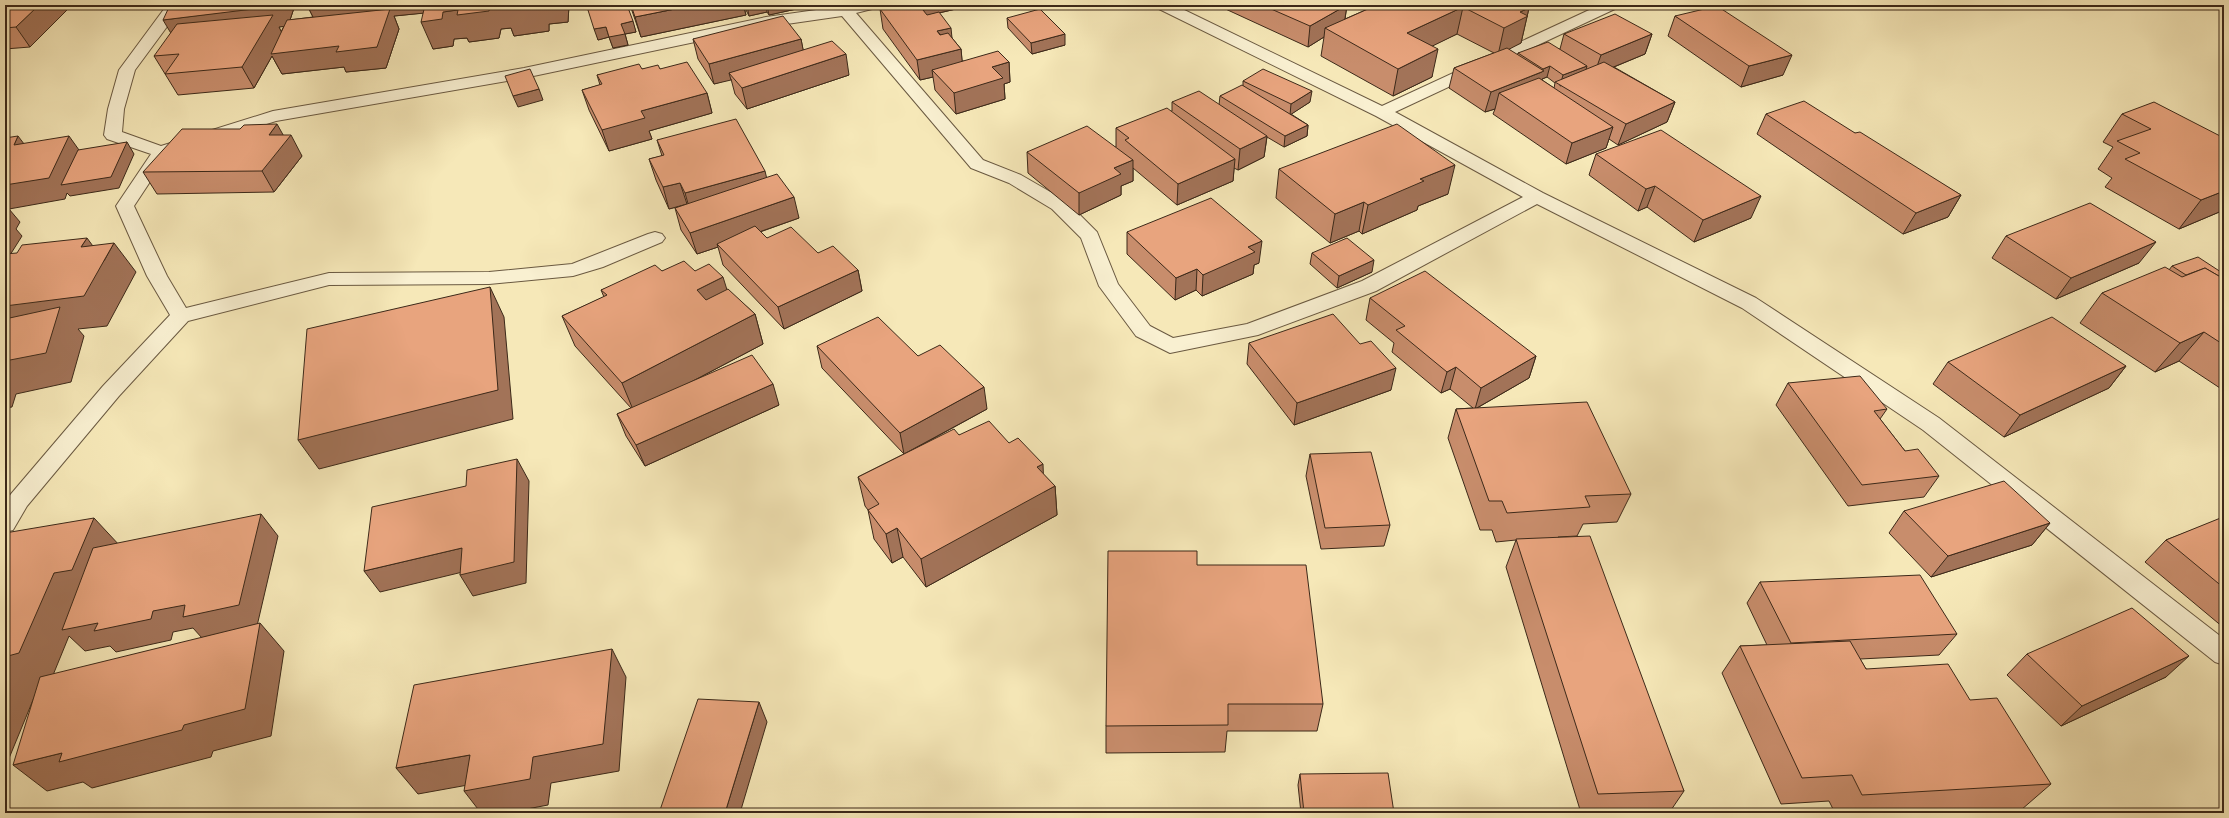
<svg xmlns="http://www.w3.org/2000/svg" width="2229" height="818" viewBox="0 0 2229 818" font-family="'Libre Caslon Text',serif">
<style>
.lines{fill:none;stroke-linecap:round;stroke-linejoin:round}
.minor-casing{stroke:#6a5941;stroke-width:2}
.minor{fill:#f9f0d1;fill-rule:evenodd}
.wall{fill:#c88d6c;stroke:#3c2919;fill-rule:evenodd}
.shaded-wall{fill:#a27358;stroke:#3c2919}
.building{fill:#e8a47e;stroke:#3c2919}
</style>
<rect width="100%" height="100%" fill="#f6e8b8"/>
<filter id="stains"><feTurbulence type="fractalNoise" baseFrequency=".005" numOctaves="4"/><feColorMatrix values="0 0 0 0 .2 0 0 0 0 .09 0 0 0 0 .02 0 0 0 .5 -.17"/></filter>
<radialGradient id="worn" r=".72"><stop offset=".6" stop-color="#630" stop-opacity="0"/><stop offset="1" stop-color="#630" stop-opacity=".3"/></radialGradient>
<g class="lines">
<defs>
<polygon id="minor" points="167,5 183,5 135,70 124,109 122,132 161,146 273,111 524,68 766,17 852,5 879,5 876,8 856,13 983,160 1021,175 1066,201 1097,232 1118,284 1150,326 1173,338 1247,324 1362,281 1523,197 1376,116 1157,8 1154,5 1174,5 1382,106 1600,5 1620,5 1617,8 1395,112 1543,193 1756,298 1939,418 2224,639 2224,665 2215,662 1923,430 1742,308 1537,204 1376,291 1258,335 1170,353 1136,336 1099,286 1081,238 1052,209 1009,183 971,168 842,16 766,27 524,78 276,121 167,156 134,206 167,276 186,308 329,273 489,272 572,264 648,234 655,232 662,234 665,238 662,242 603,267 573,276 489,284 329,285 188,321 119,396 27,506 13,530 5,532 5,503 11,494 103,386 170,315 147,276 116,206 151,154 107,139 104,135 108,109 119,70"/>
</defs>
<use href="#minor" class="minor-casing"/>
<use href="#minor" class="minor"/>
</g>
<g class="wall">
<polygon points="5,5 30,47 5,49"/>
<path d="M295,5L290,20L313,17L307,5H569L568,22L549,24V31L514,36L511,28L501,29L499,38L469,42L467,38L454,39L453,46L433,49L423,13L394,16L399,29L386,68L346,72L344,67L282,74L272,56L254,88L178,95L154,56ZM284,26L281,32L279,27Z"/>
<polygon points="590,5 810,5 810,6 769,15 767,12 749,16 744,6 746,15 641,37 630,5 627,6 636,32 625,34 628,45 613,48 609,37 598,40"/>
<polygon points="896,5 973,5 939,13 952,38 961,49 962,61 1009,62 1010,82 1004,84 1005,99 956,114 935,90 933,77 920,80 883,29 880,9"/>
<path d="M1219,5H1347L1345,19L1377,5L1529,8L1521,43L1508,49L1517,55L1518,53L1560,49L1564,34H1652L1645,54L1614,67L1675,102L1667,122L1618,145L1609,139L1606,148L1566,164L1493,114L1495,109L1485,112L1449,88L1454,68L1494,53L1457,34L1431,46L1432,77L1393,96L1321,56L1324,37L1308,47L1219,6ZM1547,77L1555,83L1554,88L1542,80V79Z"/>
<polygon points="2215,5 2224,5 2224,10 2218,9"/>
<polygon points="1675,16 1783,75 1741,87 1668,36"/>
<polygon points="1007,18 1065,45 1032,54 1008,28"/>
<polygon points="693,39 801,39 803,50 849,75 747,109 735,94 731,79 714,84 698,59"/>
<polygon points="642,69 660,69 707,93 712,113 649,131 652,139 609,151 589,110 582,90 600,85 597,75"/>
<polygon points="1243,81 1310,102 1291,114 1308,125 1307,136 1284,147 1267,137 1264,157 1238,170 1234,168 1233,181 1177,205 1133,168 1133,181 1121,186 1121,195 1079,215 1028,173 1027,152 1116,147 1116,128 1172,111 1172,102 1219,105 1220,96 1243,86"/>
<polygon points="1766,114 1855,133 1961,195 1948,217 1903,234 1757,134"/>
<polygon points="2122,114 2224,138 2224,210 2179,229 2105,187 2112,178 2098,169 2113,147 2103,142"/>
<polygon points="283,135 302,156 274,192 157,194 143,172"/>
<polygon points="657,140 766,178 799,218 760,232 767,238 818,253 858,270 862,291 784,329 723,265 718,247 697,254 681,230 675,208 687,204 669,209 656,180 649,159 662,156"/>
<polygon points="1596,154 1751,218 1694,242 1647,207 1638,211 1589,175"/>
<polygon points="1279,169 1448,194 1418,206 1417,210 1362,234 1359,231 1330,243 1276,198"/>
<polygon points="1127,232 1259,263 1254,265 1253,274 1202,296 1196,290 1175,300 1127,254"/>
<polygon points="2006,236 2139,263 2056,299 1992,258"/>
<polygon points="1312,253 1372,272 1337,288 1310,264"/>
<polygon points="2172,266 2224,274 2224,390 2223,390 2179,361 2155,372 2080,323 2102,293 2169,270"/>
<polygon points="662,271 695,271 727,289 755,314 763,344 695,380 779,405 645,466 626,436 617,414 631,408 575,346 562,316 604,297 601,290"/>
<polygon points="1370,298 1536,356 1529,378 1477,408 1631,494 1617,522 1583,524 1577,536 1558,537 1684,791 1669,813 1581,813 1506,567 1516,540 1496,542 1492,530 1480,530 1448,438 1456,409 1473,408 1450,389 1441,393 1392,352 1394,343 1366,320"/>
<polygon points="1249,343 1391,390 1294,425 1247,364"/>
<polygon points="817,346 918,356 987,409 907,453 959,435 1009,443 1043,474 1055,486 1057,515 926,587 903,557 892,563 874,539 868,510 865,506 858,477 904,454 822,368"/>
<polygon points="1948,362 2126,366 2109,388 2004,437 1933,384"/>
<polygon points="1788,383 1887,409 1880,419 1905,451 1939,476 1924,497 1848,506 1776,405"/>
<polygon points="1310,454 1390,525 1384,546 1321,549 1306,476"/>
<polygon points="1904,511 2050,523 2032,545 1931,577 1889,533"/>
<polygon points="2224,518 2224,628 2145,562 2166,540"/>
<polygon points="1197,565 1323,704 1317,731 1227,731 1225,752 1106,753 1106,726"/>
<polygon points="1760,582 1957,634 1939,655 1860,659 1866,669 1970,700 2051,784 2021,810 1967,813 1835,813 1829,801 1781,804 1722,673 1740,646 1767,645 1747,603"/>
<polygon points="2027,654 2166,677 2061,726 2007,675"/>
<polygon points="1300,774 1394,813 1301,813 1298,785"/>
</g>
<g class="shaded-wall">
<polygon points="39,5 72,5 30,47 16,27"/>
<polygon points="278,5 295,5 288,26 279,27 283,35 339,46 377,47 317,25 307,5 427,5 425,13 394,16 399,29 386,68 346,72 344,67 282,74 272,56 254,88 242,67 175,40 163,20"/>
<polygon points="490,5 569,5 568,22 549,24 549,31 514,36 511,28 501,29 499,38 469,42 467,38 454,39 453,46 433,49 421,22 443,12"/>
<polygon points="695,5 743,5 746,15 641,37 635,17"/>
<polygon points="747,5 766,5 767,12 749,16"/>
<polygon points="767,5 810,5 810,6 769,15"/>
<polygon points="925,5 973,5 930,15 932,29 923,10"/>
<polygon points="1347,5 1344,25 1325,28 1324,37 1308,47 1310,26"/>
<polygon points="1463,7 1457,34 1402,61 1407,33"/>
<polygon points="1529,8 1521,43 1498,55 1504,28 1520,12"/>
<polygon points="633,21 636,32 625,34 628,45 613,48 609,37 621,24"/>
<polygon points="606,27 609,37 598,40 594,29"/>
<polygon points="951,28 953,48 937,31"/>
<polygon points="1065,34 1065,45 1032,54 1031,43"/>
<polygon points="1652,34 1645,54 1594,75 1601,55"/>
<polygon points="801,39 805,59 729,73 731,80 714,84 709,64"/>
<polygon points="961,49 963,70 932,70 933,77 920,80 917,60"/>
<polygon points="1438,49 1432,77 1393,96 1398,69"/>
<polygon points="846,54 849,75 747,109 742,88"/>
<polygon points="1792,55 1783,75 1741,87 1749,66"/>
<polygon points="1009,62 1010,82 1004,84 1005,99 956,114 954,93 992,67"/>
<polygon points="1550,66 1547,77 1542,79 1539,92 1499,93 1495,109 1485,112 1491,92 1542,72 1543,69"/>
<polygon points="1587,66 1584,77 1560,86 1563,75"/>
<polygon points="539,89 543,100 518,107 513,96"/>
<polygon points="1312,91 1310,102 1290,115 1291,104"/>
<polygon points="707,93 712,113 649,131 652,139 609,151 602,130 641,111"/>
<polygon points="1675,102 1667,122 1618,145 1626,124"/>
<polygon points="277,124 286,140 291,135 302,156 274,192 262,171 269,135"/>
<polygon points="1308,125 1307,136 1284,147 1285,136"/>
<polygon points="1613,127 1606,148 1566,164 1572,143"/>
<polygon points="18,136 34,157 14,145"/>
<polygon points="69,136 84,157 127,142 134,154 119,188 70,196 67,193 65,199 9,209 20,222 16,229 22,236 5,263 5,185"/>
<polygon points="1267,136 1264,157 1238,170 1240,149"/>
<polygon points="1235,159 1233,181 1177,205 1178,184"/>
<polygon points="1133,160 1133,181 1121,186 1121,195 1079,215 1079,193 1114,168"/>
<polygon points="1455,165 1448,194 1418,206 1417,210 1362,234 1368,205 1420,179"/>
<polygon points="765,171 770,192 691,214 685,193"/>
<polygon points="680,183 687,204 669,209 663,187"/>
<polygon points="1655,186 1647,207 1638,211 1646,189"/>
<polygon points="2224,191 2224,210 2179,229 2201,200"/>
<polygon points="1961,195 1948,217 1903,234 1916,213"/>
<polygon points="1761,196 1751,218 1694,242 1703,220"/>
<polygon points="794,197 799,218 719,246 717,244 718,247 697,254 690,233"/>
<polygon points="1364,202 1359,231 1330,243 1335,214"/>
<polygon points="87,238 104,261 114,243 136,272 107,326 78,329 84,336 71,382 16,394 12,407 5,408 5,306 81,247"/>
<polygon points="1262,241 1259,263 1254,265 1253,274 1202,296 1203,275 1248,247"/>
<polygon points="2156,242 2139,263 2056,299 2071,278"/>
<polygon points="1374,260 1372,272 1337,288 1339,276"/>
<polygon points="1197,269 1196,290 1175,300 1176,278"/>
<polygon points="858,270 862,291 784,329 778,307"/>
<polygon points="723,277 732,306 706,319 697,290"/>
<polygon points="490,287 504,317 513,419 319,469 298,440"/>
<polygon points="755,314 763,344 634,412 622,383"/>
<polygon points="2204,332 2179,361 2155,372 2180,343"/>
<polygon points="1536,356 1529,378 1475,409 1481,388"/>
<polygon points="2126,366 2109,388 2004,437 2020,415"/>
<polygon points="1456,367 1450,389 1441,393 1447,372"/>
<polygon points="1396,368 1391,390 1294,425 1297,403"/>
<polygon points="773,384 779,405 645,466 636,445"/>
<polygon points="984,387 987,409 904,454 900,433"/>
<polygon points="517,459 529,481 526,583 473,596 460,575"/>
<polygon points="1043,464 1044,492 1055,486 1057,515 926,587 921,559 1037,467"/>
<polygon points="261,514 278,536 257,626 202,638 193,628 173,632 171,640 116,652 110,646 85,651 69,636 51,680 40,683 5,768 5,662 8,656 54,573 94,518 121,547 153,611"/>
<polygon points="2050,523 2032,545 1931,577 1948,556"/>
<polygon points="897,528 903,557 892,563 886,534"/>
<polygon points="462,548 475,569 380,592 364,571"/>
<polygon points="260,623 284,651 271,736 213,751 211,757 92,788 83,782 47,791 13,765 62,753 184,725"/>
<polygon points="612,649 626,677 619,771 551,783 548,805 506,813 481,813 464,791 533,757"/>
<polygon points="2189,656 2166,677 2061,726 2082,706"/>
<polygon points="759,702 767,722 740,813 725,813"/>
<polygon points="470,755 490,781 418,794 396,768"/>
</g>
<g class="building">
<polygon points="5,5 39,5 16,27 5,28"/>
<polygon points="170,5 278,5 278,6 163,20"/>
<polygon points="425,5 490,5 489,11 457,15 458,10 443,12 442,19 421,22"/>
<polygon points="504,5 534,5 504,9"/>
<polygon points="597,5 627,5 633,21 621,24 625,34 609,37 606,27 594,29 587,7"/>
<polygon points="631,5 695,5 635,17"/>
<polygon points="896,5 926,5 929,9 923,10 927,15 939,12 951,28 937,31 940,35 948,33 961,49 917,60 880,9"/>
<polygon points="1262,5 1347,5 1310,26"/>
<polygon points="1377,5 1524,5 1529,8 1520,12 1528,16 1504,28 1463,7 1407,33 1438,49 1398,69 1325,28"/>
<polygon points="1717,6 1792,55 1749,66 1675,16"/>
<polygon points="390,9 377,47 336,52 339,46 271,54 287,20"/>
<polygon points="1040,9 1065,34 1031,43 1007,18"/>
<polygon points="1615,14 1652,34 1601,55 1564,34"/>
<polygon points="273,15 242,67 165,74 179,54 154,56 177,24"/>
<polygon points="783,16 801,39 709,64 693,39"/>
<polygon points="832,41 846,54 742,88 729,73"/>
<polygon points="1548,42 1587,66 1563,75 1550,66 1543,69 1518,53"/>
<polygon points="1507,48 1544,71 1491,92 1454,68"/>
<polygon points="998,51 1009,62 992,67 1003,78 954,93 932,70"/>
<polygon points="687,62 707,93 641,111 645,118 602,130 582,90 602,84 597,75 639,64 642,69 658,65 660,69"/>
<polygon points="1604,62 1675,102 1626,124 1555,82"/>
<polygon points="530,69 539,89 513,96 505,76"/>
<polygon points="1263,69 1312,91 1291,104 1243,81"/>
<polygon points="1539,78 1613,127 1572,143 1499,93"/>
<polygon points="1242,85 1308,125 1285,136 1220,96"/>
<polygon points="1199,91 1267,136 1240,149 1172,102"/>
<polygon points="1804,101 1855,133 1860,132 1961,195 1916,213 1766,114"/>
<polygon points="2154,102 2224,138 2224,191 2201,200 2125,159 2140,153 2117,141 2151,129 2122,114"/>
<polygon points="1167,108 1235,159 1178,184 1125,140 1129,138 1116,128"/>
<polygon points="736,119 765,171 685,193 680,183 663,187 649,159 664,155 657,140"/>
<polygon points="277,124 269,135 291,135 262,171 143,172 182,129 240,129 244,125"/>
<polygon points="1397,124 1455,165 1420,179 1424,181 1368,205 1364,202 1335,214 1279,169"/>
<polygon points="1087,126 1133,160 1114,168 1121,174 1079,193 1027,152"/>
<polygon points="1661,130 1761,196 1703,220 1655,186 1646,189 1596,154"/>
<polygon points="18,136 14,145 69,136 49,178 5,185 5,138"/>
<polygon points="127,142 111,177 61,185 78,150"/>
<polygon points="777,174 794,197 690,233 675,208"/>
<polygon points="1211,198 1262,241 1248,247 1255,252 1203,275 1197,269 1176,278 1127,232"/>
<polygon points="2090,203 2156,242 2071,278 2006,236"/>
<polygon points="755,226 767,238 791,227 818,253 833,246 858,270 778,307 717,244"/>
<polygon points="87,238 81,247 114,243 84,296 5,306 5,254 17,253 22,245"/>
<polygon points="1347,238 1374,260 1339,276 1312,253"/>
<polygon points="2198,257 2224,274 2224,279 2205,268 2186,275 2172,266"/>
<polygon points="684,261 695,271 709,264 723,277 697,290 706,300 728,289 755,314 622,383 562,316 607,295 601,290 655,265 662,271"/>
<polygon points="2165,267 2182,277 2205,268 2224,279 2224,345 2204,332 2180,343 2102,293"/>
<polygon points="1425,271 1536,356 1481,388 1456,367 1447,372 1396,330 1405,326 1370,298"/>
<polygon points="490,287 498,390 298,440 307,329"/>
<polygon points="60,307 46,353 5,361 5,319"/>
<polygon points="1333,314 1360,344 1371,341 1396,368 1297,403 1249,343"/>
<polygon points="878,317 918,356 940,345 984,387 900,433 817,346"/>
<polygon points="2052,317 2126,366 2020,415 1948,362"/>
<polygon points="752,355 773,384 636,445 617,414"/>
<polygon points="1860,376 1887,409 1874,411 1905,451 1918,449 1939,476 1862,485 1788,383"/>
<polygon points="1587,402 1631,494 1585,496 1590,507 1507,513 1502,501 1489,501 1456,409"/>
<polygon points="989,421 1009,443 1018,438 1043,464 1037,467 1055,486 921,559 897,528 886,534 868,510 879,504 858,477 954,429 959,435"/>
<polygon points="1371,452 1390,525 1325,528 1310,454"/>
<polygon points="517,459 514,562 460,575 462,548 364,571 372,507 466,486 467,470"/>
<polygon points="2004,481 2050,523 1948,556 1904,511"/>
<polygon points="261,514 239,605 183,617 185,605 153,611 151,619 94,631 98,623 62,630 93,548"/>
<polygon points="2223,517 2224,518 2224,588 2166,540"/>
<polygon points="94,518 72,570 54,573 19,653 8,656 5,662 5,533"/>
<polygon points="1590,536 1684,791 1598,794 1516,539"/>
<polygon points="1108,551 1197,551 1197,565 1306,565 1323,704 1228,704 1228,725 1106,726"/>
<polygon points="1920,575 1957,634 1791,643 1760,582"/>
<polygon points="2132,608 2189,656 2082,706 2027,654"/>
<polygon points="260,623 245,709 184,725 182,730 59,762 62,753 13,765 40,677"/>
<polygon points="1850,641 1866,669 1948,664 1970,700 1997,698 2051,784 1862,795 1852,775 1802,778 1740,646"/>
<polygon points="612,649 603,744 533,757 530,779 464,791 470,755 396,768 414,685"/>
<polygon points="698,699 759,702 725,813 659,813"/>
<polygon points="1388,773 1394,813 1304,813 1300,774"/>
<polygon points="613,811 612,813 596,813"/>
</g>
<rect width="2229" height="818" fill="none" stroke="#f6e8b8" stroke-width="20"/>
<rect x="6" y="6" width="2217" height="806" fill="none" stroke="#3c2919" stroke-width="2"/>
<rect x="10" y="10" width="2209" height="798" fill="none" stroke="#3c2919"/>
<rect width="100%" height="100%" filter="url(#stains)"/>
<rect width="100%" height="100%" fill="url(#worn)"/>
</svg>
